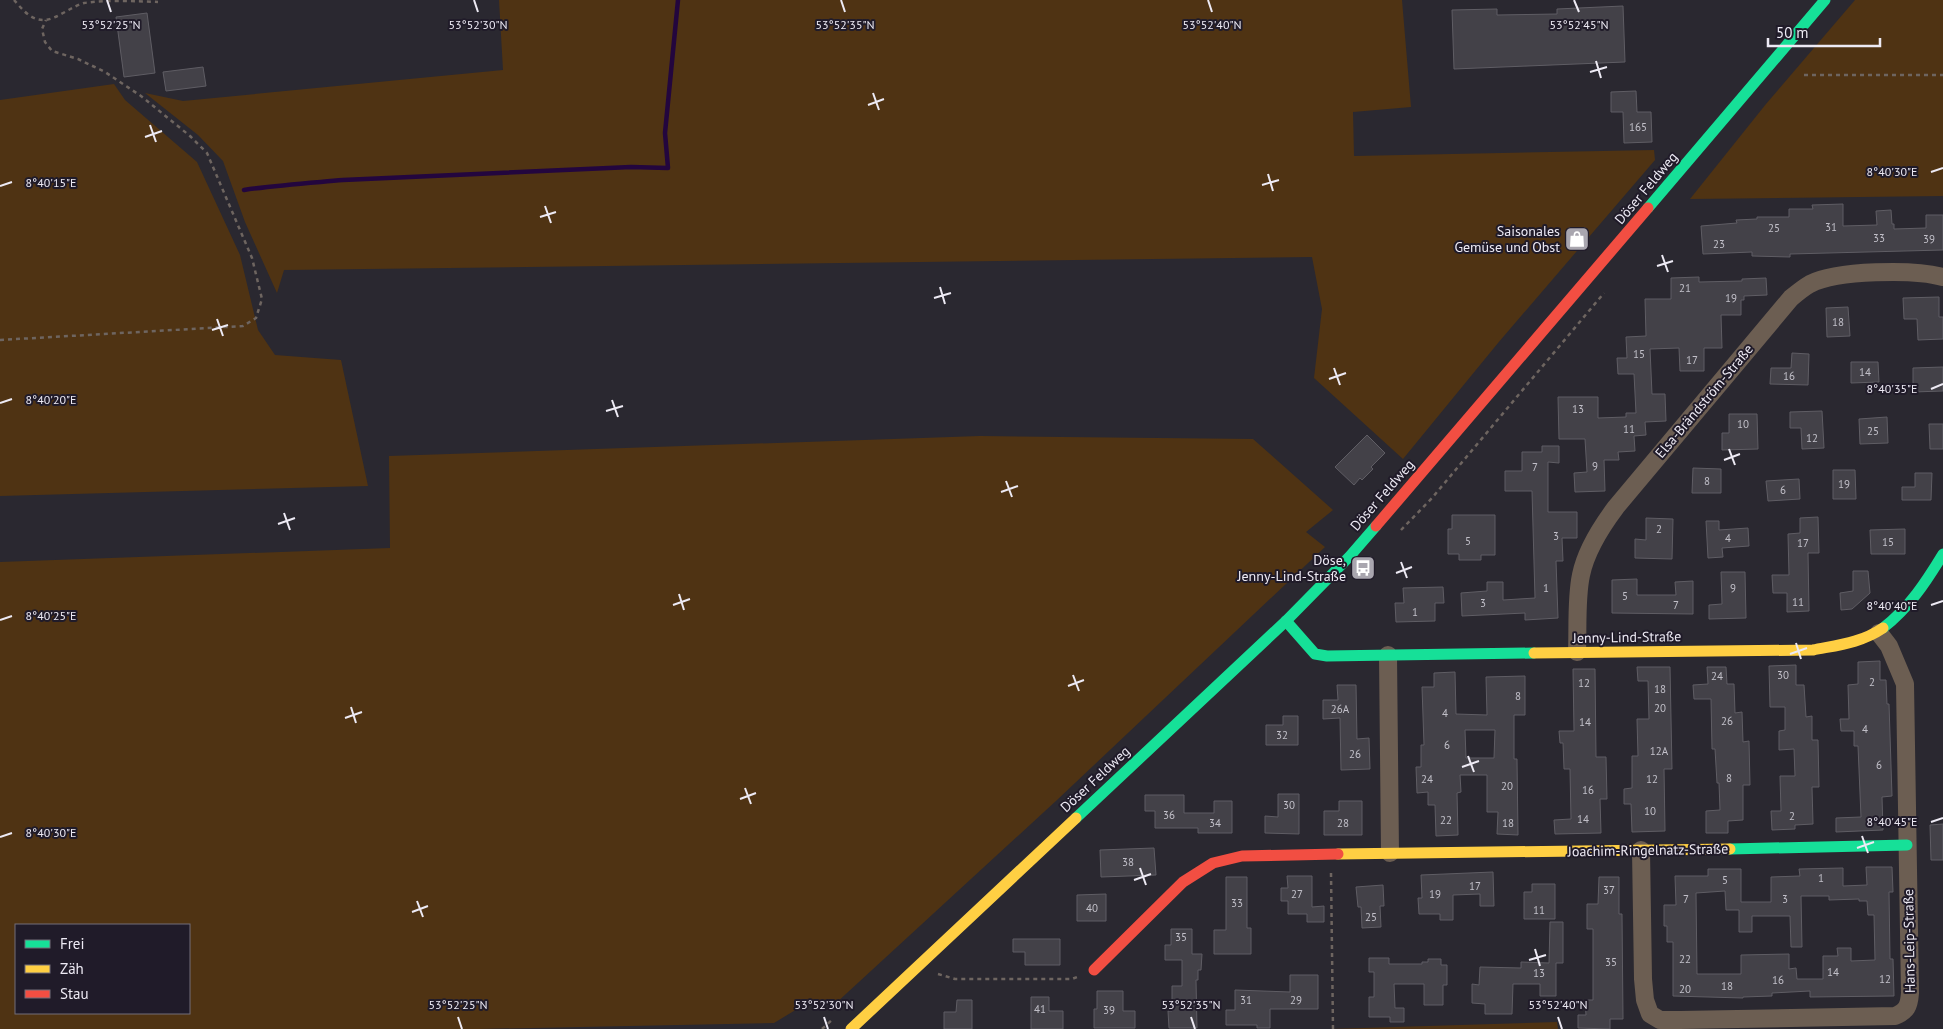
<svg xmlns="http://www.w3.org/2000/svg" width="1943" height="1029" viewBox="0 0 1943 1029" font-family="'PT Sans',sans-serif">
<style>
.green{fill:#4f3313;fill-rule:evenodd}
.lines{fill:none;stroke-linecap:round;stroke-linejoin:round}
.stream{stroke:#23063e;stroke-width:4.5}
.building{fill:#434148;stroke:#5f5d64;fill-rule:evenodd}
.path{stroke:#6e6560;stroke-width:2.5;stroke-dasharray:4 4;stroke-linecap:butt}
.street{stroke:#6c5e52;stroke-width:18}
.fast{stroke:#16e098;stroke-width:11}
.slow{stroke:#ffcf43;stroke-width:11}
.jam{stroke:#f24e42;stroke-width:11}
.ticks{fill:none;stroke:#edeaf4;stroke-width:2}
.labels{text-anchor:middle;dominant-baseline:central;stroke-width:4;stroke-linejoin:round;paint-order:stroke}
.number-label{font-size:11px;fill:#c2c0c9}
.street-label{font-size:14px;fill:#edeaf4;stroke:#201b29}
.poi-label{font-size:14px;fill:#edeaf4;stroke:#201b29;text-anchor:end}
.ticks-label{font-size:12px;text-anchor:middle;fill:#edeaf4;stroke:#201b29;stroke-width:4;stroke-linejoin:round;paint-order:stroke}
</style>
<rect width="100%" height="100%" fill="#2a2830"/>
<g class="green">
<polygon points="499,0 1402,0 1411,107 1353,112 1354,156 1654,150 1655,160 1498,343 1403,459 1314,378 1322,309 1312,257 284,270 277,293 245,222 223,161 198,135 145,93 183,101 503,70"/>
<polygon points="1855,0 1943,0 1943,196 1690,199 1766,104"/>
<polygon points="114,84 125,100 197,162 240,255 258,330 275,355 341,360 368,486 0,496 0,100"/>
<path d="M980,436L1253,439L1333,510L1306,532L1325,547L1057,800L835,1004L807,1003L774,1023L479,1029H0V562L390,548L389,456ZM16,925H189V1013H16Z"/>
<polygon points="1557,1022 1558,1029 1330,1029"/>
</g>
<g class="lines">
<path class="stream" d="M244,190C277,185 309,183 343,180L631,167L668,168L665,133L678,0"/>
</g>
<g class="building">
<polygon points="1623,6 1625,62 1454,69 1452,10 1497,9 1497,15 1557,14 1557,9"/>
<polygon points="147,13 155,73 124,77 116,17"/>
<polygon points="203,67 206,86 166,91 163,72"/>
<polygon points="1636,91 1637,112 1651,112 1652,142 1624,143 1623,112 1611,112 1611,92"/>
<polygon points="1843,204 1843,226 1877,225 1876,211 1891,210 1892,224 1894,224 1894,229 1926,228 1926,215 1943,215 1943,250 1790,254 1790,257 1752,256 1752,252 1703,254 1701,226 1737,223 1736,220 1757,219 1757,217 1789,217 1789,209 1813,209 1812,205"/>
<polygon points="1699,277 1699,282 1742,281 1742,279 1766,278 1767,295 1744,296 1744,300 1741,300 1741,315 1721,315 1722,348 1704,348 1704,371 1680,371 1679,348 1650,349 1652,394 1665,394 1666,421 1645,422 1646,435 1634,436 1635,451 1618,452 1619,460 1604,460 1605,491 1575,492 1574,473 1587,472 1585,439 1559,439 1558,397 1598,397 1598,418 1626,417 1626,413 1636,413 1634,374 1618,374 1617,358 1627,358 1626,337 1646,336 1645,299 1671,299 1671,278"/>
<polygon points="1939,297 1939,317 1943,317 1943,339 1918,340 1917,319 1904,319 1903,298"/>
<polygon points="1848,307 1850,336 1827,337 1826,308"/>
<polygon points="1792,353 1809,354 1808,385 1770,384 1771,368 1791,368"/>
<polygon points="1851,362 1878,362 1879,382 1851,383"/>
<polygon points="1943,367 1943,391 1913,392 1913,368"/>
<polygon points="1822,411 1824,448 1802,449 1801,428 1790,428 1790,412"/>
<polygon points="1729,414 1757,414 1758,449 1722,450 1722,433 1729,433"/>
<polygon points="1887,417 1888,443 1860,444 1859,419"/>
<polygon points="1929,424 1943,424 1943,449 1930,449"/>
<polygon points="1367,435 1385,453 1371,467 1373,469 1362,480 1360,478 1354,485 1335,467"/>
<polygon points="1542,446 1559,446 1559,463 1548,462 1548,512 1577,512 1577,538 1562,538 1563,561 1556,561 1558,618 1525,620 1525,613 1462,616 1461,593 1487,591 1487,582 1503,582 1503,600 1535,598 1532,491 1505,491 1505,471 1522,471 1522,452 1542,452"/>
<polygon points="1693,468 1721,469 1721,493 1692,493"/>
<polygon points="1833,470 1855,470 1856,499 1833,499"/>
<polygon points="1915,473 1932,473 1931,500 1902,500 1902,487 1915,487"/>
<polygon points="1799,479 1800,499 1768,501 1766,481"/>
<polygon points="1452,515 1495,515 1495,555 1481,555 1481,560 1459,560 1459,554 1448,554 1448,529 1452,529"/>
<polygon points="1818,517 1819,553 1808,553 1809,611 1787,612 1787,593 1773,593 1772,575 1789,575 1788,534 1800,533 1800,518"/>
<polygon points="1646,518 1673,519 1672,559 1635,558 1635,539 1646,540"/>
<polygon points="1706,521 1719,521 1719,530 1748,528 1749,546 1722,548 1723,557 1708,558"/>
<polygon points="1905,529 1905,554 1871,554 1870,530"/>
<polygon points="1853,571 1868,571 1870,593 1852,609 1841,610 1840,593 1853,591"/>
<polygon points="1721,572 1745,572 1746,618 1709,619 1709,605 1722,604"/>
<polygon points="1637,579 1637,595 1676,595 1675,582 1693,581 1693,614 1612,613 1612,580"/>
<polygon points="1443,587 1444,603 1435,603 1435,621 1396,622 1395,603 1404,603 1403,588"/>
<polygon points="1880,661 1880,680 1886,680 1887,704 1889,704 1892,796 1882,797 1883,830 1836,832 1836,818 1861,817 1858,746 1854,746 1854,731 1841,731 1840,719 1849,719 1848,685 1858,684 1858,662"/>
<polygon points="1796,665 1796,685 1804,685 1806,717 1812,716 1812,740 1818,740 1819,787 1812,787 1813,824 1795,825 1795,829 1772,830 1771,811 1781,811 1780,776 1795,776 1794,749 1779,750 1779,731 1785,730 1785,707 1770,707 1769,666"/>
<polygon points="1637,667 1670,667 1672,769 1664,769 1665,831 1632,832 1631,804 1624,804 1624,789 1632,788 1632,756 1638,756 1637,719 1649,719 1648,681 1638,681"/>
<polygon points="1707,667 1726,667 1727,684 1734,684 1735,713 1742,712 1743,742 1749,741 1750,785 1743,785 1743,820 1728,821 1728,833 1706,833 1706,811 1720,810 1719,783 1717,783 1715,749 1712,749 1711,699 1694,699 1693,685 1708,684"/>
<polygon points="1573,669 1595,669 1596,757 1606,757 1607,799 1600,799 1601,833 1555,834 1554,820 1571,819 1570,769 1564,769 1563,743 1560,743 1559,731 1574,731"/>
<path d="M1455,672L1456,714L1487,715L1486,677L1525,676V715H1514V759H1517L1518,835L1497,834L1498,812H1487V775H1460L1461,792L1457,793L1458,835L1436,836L1435,805H1428V792L1417,793L1416,767H1421V745H1424L1422,687H1434V673ZM1465,730H1495L1494,758H1466Z"/>
<polygon points="1337,685 1356,685 1357,739 1369,738 1370,769 1341,770 1340,718 1323,719 1323,700 1338,700"/>
<polygon points="1283,716 1298,716 1298,745 1266,745 1266,725 1283,725"/>
<polygon points="1278,794 1299,794 1299,834 1265,833 1265,816 1278,817"/>
<polygon points="1145,795 1184,795 1184,813 1214,813 1214,801 1232,801 1232,833 1198,833 1198,828 1155,828 1155,811 1145,811"/>
<polygon points="1339,801 1362,801 1362,835 1324,835 1324,811 1339,811"/>
<polygon points="1943,824 1943,860 1931,860 1930,825"/>
<polygon points="1154,848 1156,875 1101,877 1100,850"/>
<path d="M1866,867H1892L1893,892H1889L1890,959H1893L1894,996L1810,997V991L1772,993V996L1743,997V998L1673,996V942H1667V926H1664V905H1676L1675,876H1708V869H1741V902H1771V877L1800,876L1799,869L1843,868V886L1867,885ZM1725,891L1726,910H1739V932H1752V916H1790L1791,947H1802L1801,896H1829V900L1859,899V901H1867L1868,915H1874L1875,960L1851,961V948H1837L1838,956H1823V979H1797L1796,968L1789,969V954L1741,955V974H1697L1696,893Z"/>
<polygon points="1493,872 1494,906 1480,906 1480,894 1453,895 1453,920 1440,920 1440,914 1419,914 1418,898 1422,898 1421,875"/>
<polygon points="1287,876 1312,876 1312,907 1324,906 1324,922 1307,922 1307,914 1288,914 1288,901 1281,901 1281,888 1288,888"/>
<polygon points="1226,877 1247,877 1247,928 1251,928 1251,954 1214,954 1214,930 1226,930"/>
<polygon points="1599,877 1619,877 1619,914 1622,914 1623,1019 1610,1019 1610,1029 1578,1028 1578,1015 1586,1015 1585,1000 1593,1000 1593,929 1587,929 1587,904 1598,904"/>
<polygon points="1532,884 1555,884 1555,919 1524,919 1524,892 1532,892"/>
<polygon points="1383,885 1384,906 1380,906 1381,927 1362,928 1361,907 1358,907 1356,887"/>
<polygon points="1106,894 1106,921 1077,921 1077,895"/>
<polygon points="1550,922 1563,922 1563,963 1556,963 1556,996 1540,996 1540,984 1513,984 1512,1014 1485,1014 1485,1004 1472,1003 1472,984 1479,985 1480,967 1521,968 1521,962 1549,963"/>
<polygon points="1171,929 1192,929 1192,954 1202,954 1201,970 1198,970 1198,980 1196,980 1197,1028 1169,1028 1168,1011 1172,1011 1172,986 1182,986 1182,960 1165,960 1165,945 1171,945"/>
<polygon points="1013,939 1060,939 1060,965 1025,965 1025,952 1013,952"/>
<polygon points="1369,958 1389,958 1389,964 1422,964 1422,962 1428,962 1428,959 1441,959 1441,965 1447,965 1447,985 1443,985 1443,1005 1424,1005 1424,984 1394,984 1395,1008 1404,1008 1404,1022 1390,1022 1390,1017 1369,1017 1369,997 1374,997 1374,972 1369,972"/>
<polygon points="1290,975 1318,975 1318,1009 1270,1009 1270,1028 1257,1028 1257,1025 1226,1025 1226,1010 1235,1010 1235,990 1290,992"/>
<polygon points="1097,991 1123,991 1123,1011 1135,1011 1135,1028 1094,1028 1094,1009 1097,1009"/>
<polygon points="1031,997 1049,997 1049,1011 1063,1011 1063,1029 1031,1029"/>
<polygon points="957,1000 972,1000 972,1029 944,1029 944,1012 956,1012"/>
</g>
<g class="lines">
<g class="path">
<path d="M14,0C22,9 31,21 45,20C57,19 72,6 84,3C104,0 137,1 158,2"/>
<polyline points="1804,75 1943,75"/>
<polyline points="0,340 243,326 256,318 262,299 252,258 207,153 190,136 141,96 105,72 78,59 52,51 45,42 42,29 46,20"/>
<polyline points="1401,530 1432,498 1604,293"/>
<polyline points="1331,873 1333,1029"/>
<polyline points="938,974 955,979 1072,979 1077,977"/>
<polyline points="822,1029 833,1019"/>
</g>
<g class="street">
<path d="M1577,652C1578,629 1576,598 1581,575C1586,550 1601,527 1616,507L1791,298C1797,293 1803,288 1810,284C1836,270 1915,269 1943,277"/>
<polyline points="1388,655 1390,853"/>
<path d="M1641,850L1643,979L1645,1000L1650,1014L1660,1020H1680L1895,1016C1907,1011 1909,1006 1910,993L1905,684L1889,646L1879,633"/>
</g>
<g class="fast">
<polyline points="1648,208 1825,0"/>
<polyline points="1286,621 1315,654 1327,656 1534,653"/>
<path d="M1883,628C1909,608 1926,582 1943,554"/>
<polyline points="1076,818 1286,621 1350,556 1376,526"/>
<polyline points="1730,849 1907,845"/>
</g>
<g class="slow">
<path d="M1534,653L1813,650C1838,645 1861,643 1883,628"/>
<polyline points="1338,854 1730,849"/>
<polyline points="851,1029 1076,818"/>
</g>
<g class="jam">
<polyline points="1376,526 1648,208"/>
<polyline points="1094,970 1183,882 1213,863 1242,856 1338,854"/>
</g>
</g>
<path class="ticks" d="M107,0L111,12M474,0L478,12M841,0L845,12M1208,0L1212,12M1574,0L1579,12M1596,61L1601,78M1590,72L1607,67M873,93L879,110M868,105L884,99M150,125L156,142M145,137L162,131M1931,172L1943,168M1268,174L1273,191M1262,185L1279,180M0,186L12,182M545,206L551,223M540,217L556,212M1662,255L1668,272M1657,266L1673,261M940,287L945,304M934,298L951,293M217,319L223,336M212,330L228,325M1334,368L1340,385M1329,379L1346,373M1931,389L1943,384M612,400L618,417M0,403L12,399M606,411L623,406M1729,449L1735,465M1724,460L1740,454M1006,481L1012,497M1001,492L1018,486M284,513L290,530M278,524L295,518M1401,562L1407,578M1396,573L1412,567M679,594L684,610M673,605L690,599M1931,605L1943,601M0,620L12,616M1796,643L1801,659M1790,654L1807,648M1073,675L1079,691M1068,686L1084,680M351,707L356,723M345,718L362,712M1468,756L1474,772M1462,767L1479,761M745,788L751,804M740,799L756,793M1931,822L1943,818M1862,836L1868,853M0,837L12,833M1857,848L1874,842M1140,868L1146,885M1134,880L1151,874M417,901L423,917M412,912L428,906M1535,949L1540,966M1529,960L1546,955M458,1017L462,1029M824,1017L828,1029M1191,1017L1195,1029M1558,1017L1562,1029"/>
<defs>
<symbol id="shop-square" viewBox="-11 -11 22 22"><rect x="-9" y="-9" width="18" height="18" rx="4" fill="#a9a6af" stroke="#201b29"/><path d="M-5-2.5h2.3a2.7 3.5 0 0 1 5.4 0H5L5.5 6h-11ZM-1.5-2.5h3a1.5 2.3 0 0 0-3 0Z" fill="#fff"/></symbol>
<symbol id="bus-square" viewBox="-11 -11 22 22"><rect x="-9" y="-9" width="18" height="18" rx="4" fill="#a9a6af" stroke="#201b29"/><path d="M-5-6H5V4H4V6H2V4H-2V6H-4V4H-5ZM-3.5-4V0h7V-4ZM-3.5 1.2v1.5H-2V1.2ZM2 1.2v1.5H3.5V1.2Z" fill="#fff"/></symbol>
</defs>
<g fill-rule="evenodd">
<use href="#shop-square" x="1563" y="225" width="28" height="28"/>
<use href="#bus-square" x="1349" y="554" width="28" height="28"/>
</g>
<g class="labels">
<g class="number-label">
<text x="1638" y="127">165</text>
<text x="1831" y="227">31</text>
<text x="1774" y="228">25</text>
<text x="1879" y="238">33</text>
<text x="1929" y="239">39</text>
<text x="1719" y="244">23</text>
<text x="1685" y="288">21</text>
<text x="1731" y="298">19</text>
<text x="1838" y="322">18</text>
<text x="1639" y="354">15</text>
<text x="1692" y="360">17</text>
<text x="1865" y="372">14</text>
<text x="1789" y="376">16</text>
<text x="1578" y="409">13</text>
<text x="1743" y="424">10</text>
<text x="1629" y="429">11</text>
<text x="1873" y="431">25</text>
<text x="1812" y="438">12</text>
<text x="1595" y="466">9</text>
<text x="1535" y="467">7</text>
<text x="1707" y="481">8</text>
<text x="1844" y="484">19</text>
<text x="1783" y="490">6</text>
<text x="1659" y="529">2</text>
<text x="1556" y="536">3</text>
<text x="1728" y="538">4</text>
<text x="1468" y="541">5</text>
<text x="1888" y="542">15</text>
<text x="1803" y="543">17</text>
<text x="1546" y="588">1</text>
<text x="1733" y="588">9</text>
<text x="1625" y="596">5</text>
<text x="1798" y="602">11</text>
<text x="1483" y="603">3</text>
<text x="1676" y="605">7</text>
<text x="1415" y="612">1</text>
<text x="1783" y="675">30</text>
<text x="1717" y="676">24</text>
<text x="1872" y="682">2</text>
<text x="1584" y="683">12</text>
<text x="1660" y="689">18</text>
<text x="1518" y="696">8</text>
<text x="1660" y="708">20</text>
<text x="1340" y="709">26A</text>
<text x="1445" y="713">4</text>
<text x="1727" y="721">26</text>
<text x="1585" y="722">14</text>
<text x="1865" y="729">4</text>
<text x="1282" y="735">32</text>
<text x="1447" y="745">6</text>
<text x="1659" y="751">12A</text>
<text x="1355" y="754">26</text>
<text x="1879" y="765">6</text>
<text x="1729" y="778">8</text>
<text x="1427" y="779">24</text>
<text x="1652" y="779">12</text>
<text x="1507" y="786">20</text>
<text x="1588" y="790">16</text>
<text x="1289" y="805">30</text>
<text x="1650" y="811">10</text>
<text x="1169" y="815">36</text>
<text x="1792" y="816">2</text>
<text x="1583" y="819">14</text>
<text x="1446" y="820">22</text>
<text x="1215" y="823">34</text>
<text x="1343" y="823">28</text>
<text x="1508" y="823">18</text>
<text x="1128" y="862">38</text>
<text x="1821" y="878">1</text>
<text x="1725" y="880">5</text>
<text x="1475" y="886">17</text>
<text x="1609" y="890">37</text>
<text x="1297" y="894">27</text>
<text x="1435" y="894">19</text>
<text x="1686" y="899">7</text>
<text x="1785" y="899">3</text>
<text x="1237" y="903">33</text>
<text x="1092" y="908">40</text>
<text x="1539" y="910">11</text>
<text x="1371" y="917">25</text>
<text x="1181" y="937">35</text>
<text x="1685" y="959">22</text>
<text x="1611" y="962">35</text>
<text x="1833" y="972">14</text>
<text x="1539" y="973">13</text>
<text x="1885" y="979">12</text>
<text x="1778" y="980">16</text>
<text x="1727" y="986">18</text>
<text x="1685" y="989">20</text>
<text x="1246" y="1000">31</text>
<text x="1296" y="1000">29</text>
<text x="1040" y="1009">41</text>
<text x="1109" y="1010">39</text>
</g>
<g class="street-label">
<text transform="translate(1646 188) rotate(-50)">Döser Feldweg</text>
<text transform="translate(1704 401) rotate(-50)">Elsa-Brändström-Straße</text>
<text transform="translate(1382 495) rotate(-49)">Döser Feldweg</text>
<text transform="translate(1627 637) rotate(-1)">Jenny-Lind-Straße</text>
<text transform="translate(1095 779) rotate(-43)">Döser Feldweg</text>
<text transform="translate(1648 850) rotate(-1)">Joachim-Ringelnatz-Straße</text>
<text transform="translate(1909 941) rotate(-91)">Hans-Leip-Straße</text>
</g>
<g class="poi-label">
<text x="1560" y="231">Saisonales<tspan x="1560" dy="16">Gemüse und Obst</tspan></text>
<text x="1346" y="560">Döse,<tspan x="1346" dy="16">Jenny-Lind-Straße</tspan></text>
</g>
</g>
<g class="ticks-label">
<text x="111" y="29">53°52'25"N</text>
<text x="478" y="29">53°52'30"N</text>
<text x="845" y="29">53°52'35"N</text>
<text x="1212" y="29">53°52'40"N</text>
<text x="1579" y="29">53°52'45"N</text>
<text x="1892" y="176">8°40'30"E</text>
<text x="51" y="187">8°40'15"E</text>
<text x="1892" y="393">8°40'35"E</text>
<text x="51" y="404">8°40'20"E</text>
<text x="1892" y="610">8°40'40"E</text>
<text x="51" y="620">8°40'25"E</text>
<text x="1892" y="826">8°40'45"E</text>
<text x="51" y="837">8°40'30"E</text>
<text x="458" y="1009">53°52'25"N</text>
<text x="824" y="1009">53°52'30"N</text>
<text x="1191" y="1009">53°52'35"N</text>
<text x="1558" y="1009">53°52'40"N</text>
</g>
<rect x="15" y="924" width="175" height="90" fill="#201b29" stroke="#726e7a"/>
<rect x="25" y="940" width="25" height="8" fill="#16e098" stroke="#726e7a"/>
<text x="60" y="949" font-size="15" fill="#edeaf4">Frei</text>
<rect x="25" y="965" width="25" height="8" fill="#ffcf43" stroke="#726e7a"/>
<text x="60" y="974" font-size="15" fill="#edeaf4">Zäh</text>
<rect x="25" y="990" width="25" height="8" fill="#f24e42" stroke="#726e7a"/>
<text x="60" y="999" font-size="15" fill="#edeaf4">Stau</text>
<path d="M1768 38v8h112v-8" fill="none" stroke="#edeaf4" stroke-width="2.5"/>
<text x="1776" y="38" font-size="15" fill="#edeaf4" stroke="#201b29" stroke-width="4" paint-order="stroke">50 m</text>
</svg>
